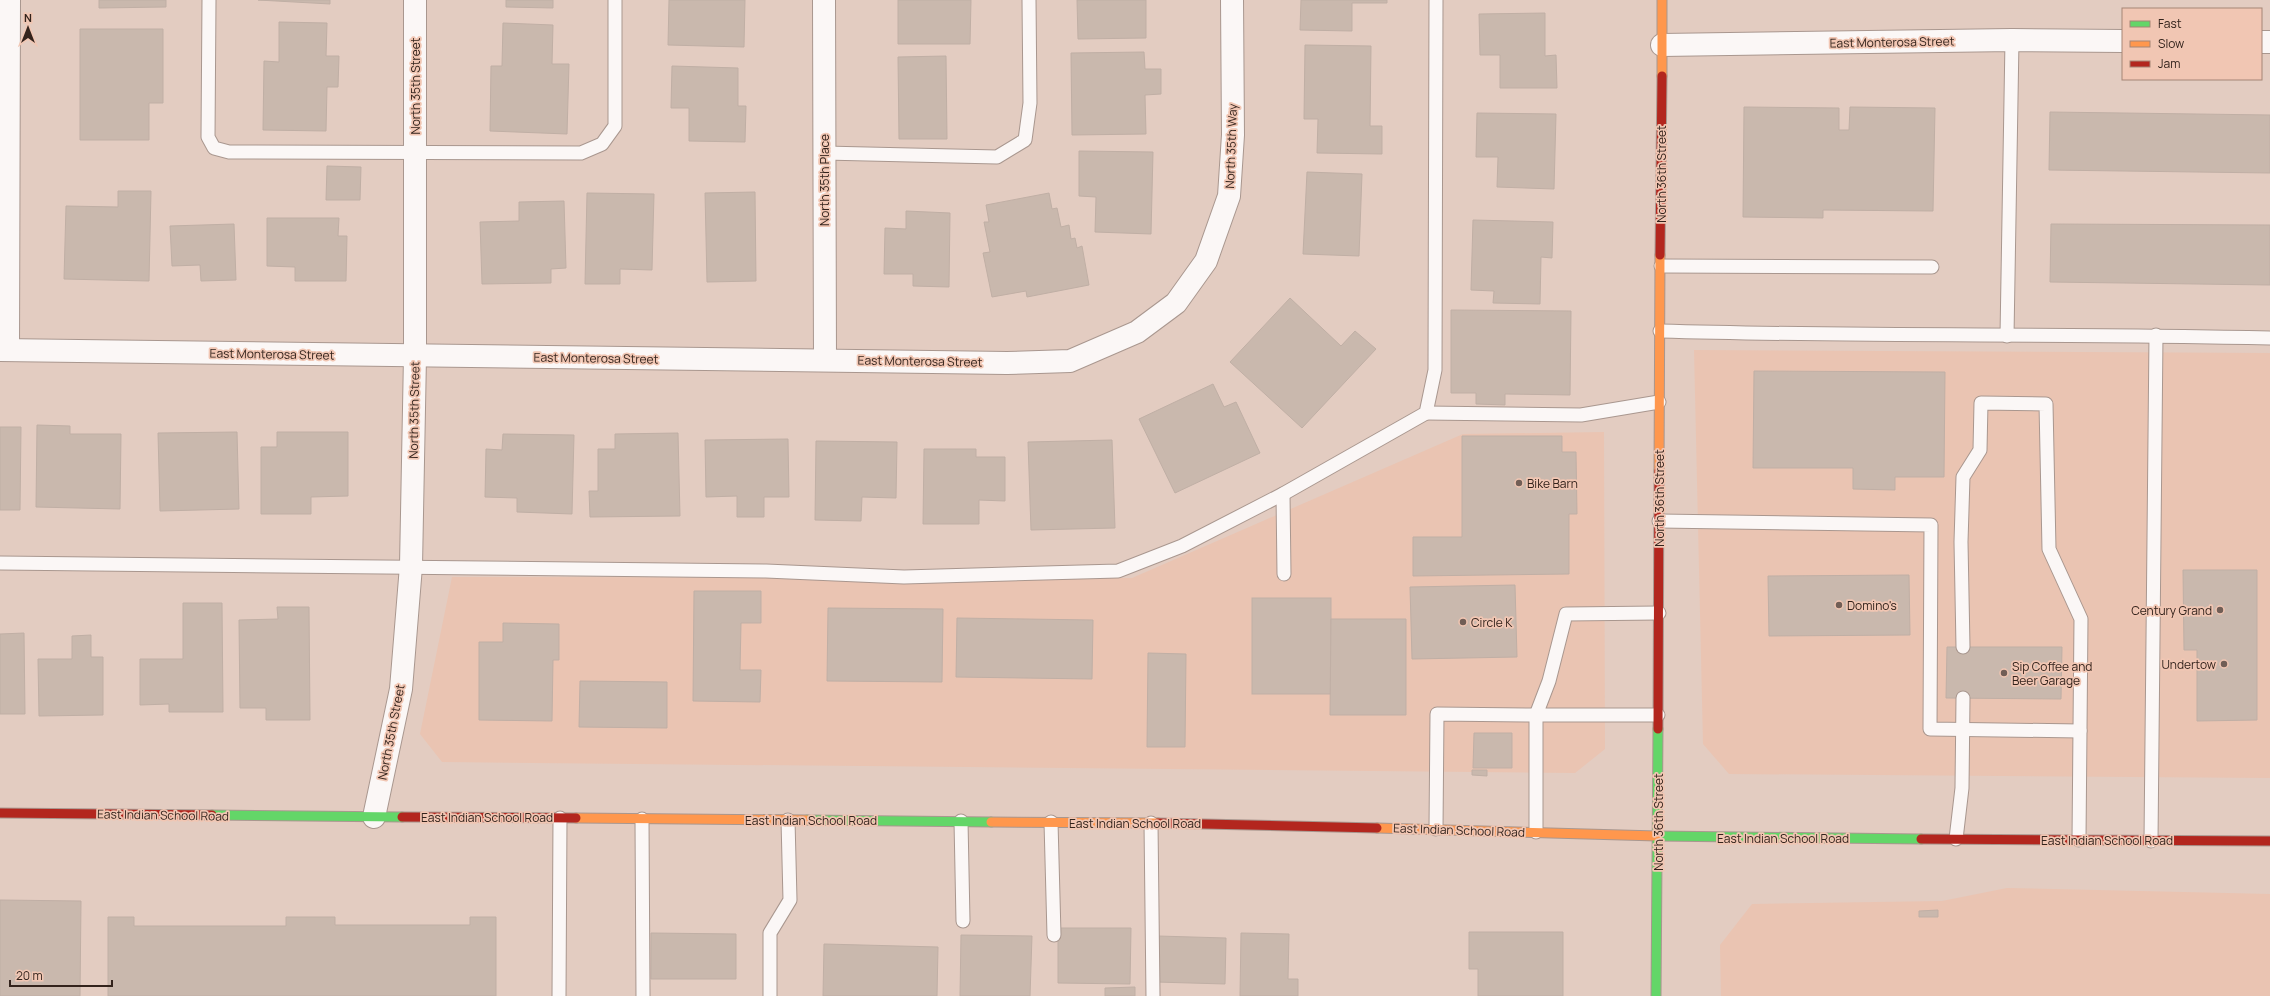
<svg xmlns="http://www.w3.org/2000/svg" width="2270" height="996" viewBox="0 0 2270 996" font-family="Manrope,sans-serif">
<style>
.built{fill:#eac4b2}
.building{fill:#c9b8ad;stroke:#c0afa5}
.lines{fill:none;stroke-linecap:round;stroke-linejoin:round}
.lane-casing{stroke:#a9978f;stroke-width:15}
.street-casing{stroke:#a9978f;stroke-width:24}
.fast-casing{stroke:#a9978f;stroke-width:11}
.slow-casing{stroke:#a9978f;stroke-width:11}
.jam-casing{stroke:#a9978f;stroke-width:11}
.lane{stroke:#fbf7f6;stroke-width:13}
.street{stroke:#fbf7f6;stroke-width:22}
.fast{stroke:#63d668;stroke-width:9}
.slow{stroke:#ff974d;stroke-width:9}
.jam{stroke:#b3261e;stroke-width:9}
.poi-dot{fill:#715e56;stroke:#f1c6b3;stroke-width:1.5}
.labels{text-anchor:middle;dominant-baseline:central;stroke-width:3.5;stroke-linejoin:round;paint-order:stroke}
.street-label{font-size:12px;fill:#33231c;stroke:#f1c6b3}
.poi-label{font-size:12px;fill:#33231c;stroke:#f1c6b3;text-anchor:start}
</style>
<rect width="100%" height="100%" fill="#e3ccc1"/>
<g class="built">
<polygon points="1694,350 2270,353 2270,778 1729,774 1703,744"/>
<polygon points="1604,432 1605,749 1575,773 442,762 420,734 452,577 1132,578 1463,434"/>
<polygon points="2007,888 2270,894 2270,996 1721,996 1720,945 1752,904 1942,901"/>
</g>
<g class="building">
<polygon points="99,0 166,0 166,7 99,8"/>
<polygon points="258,0 330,0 330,4"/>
<polygon points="506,0 553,0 553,8 506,7"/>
<polygon points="669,0 745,0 744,47 668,45"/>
<polygon points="898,0 971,0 970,44 898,44"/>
<polygon points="1077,0 1146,0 1146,38 1078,39"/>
<polygon points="1301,0 1387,0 1387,3 1352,3 1352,31 1300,30"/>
<polygon points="1545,13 1545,56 1556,55 1557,88 1500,88 1500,55 1480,55 1479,14"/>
<polygon points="279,22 327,23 326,56 339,56 338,87 327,87 326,131 263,130 264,61 279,62"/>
<polygon points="503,23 553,25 552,64 569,64 567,134 490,131 491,66 502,66"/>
<polygon points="80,29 163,29 163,103 149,103 149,140 80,140"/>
<polygon points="1305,45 1371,46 1370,126 1382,126 1382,154 1317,153 1318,119 1304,119"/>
<polygon points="1144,52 1145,69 1161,69 1161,94 1145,95 1146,134 1072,135 1071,53"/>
<polygon points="946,56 947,139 899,139 898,57"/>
<polygon points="672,66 738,68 738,106 746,106 745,142 689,141 689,108 671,108"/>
<polygon points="1744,107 1839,108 1839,130 1849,130 1850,107 1935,108 1933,211 1823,210 1823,218 1743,217"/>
<polygon points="2050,112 2270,115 2270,173 2049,170"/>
<polygon points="1477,113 1556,114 1554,189 1497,187 1498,157 1476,157"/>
<polygon points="1079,151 1153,152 1151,234 1095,232 1096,197 1079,196"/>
<polygon points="327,166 361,167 360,200 326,200"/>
<polygon points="1307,172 1362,174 1359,256 1303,254"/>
<polygon points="118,191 151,191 149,281 64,279 66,206 118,207"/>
<polygon points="755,192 756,281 707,282 705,193"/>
<polygon points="587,193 654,194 652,270 620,269 620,284 585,284"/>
<polygon points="1049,193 1052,209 1057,208 1061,227 1069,225 1071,239 1075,238 1077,248 1082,246 1089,285 1027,297 1026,291 992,297 983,253 990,252 984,222 989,222 986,205"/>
<polygon points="564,201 566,268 551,269 551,283 482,284 480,222 519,221 519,202"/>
<polygon points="906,211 950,213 949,287 913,286 913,274 884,274 885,228 906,229"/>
<polygon points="267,218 339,218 338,236 347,236 346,281 295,281 295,267 267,266"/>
<polygon points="1473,220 1553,222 1552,258 1541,257 1540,304 1493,303 1494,291 1471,290"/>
<polygon points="234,224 236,280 201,281 200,265 172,266 170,226"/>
<polygon points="2051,224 2270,225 2270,285 2050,282"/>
<polygon points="1290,298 1341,346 1355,331 1376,349 1302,428 1230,362"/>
<polygon points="1451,310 1571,311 1570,395 1505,394 1505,405 1476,404 1476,393 1451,393"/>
<polygon points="1754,371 1945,372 1944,477 1895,477 1895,490 1853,489 1853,468 1753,468"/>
<polygon points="1213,384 1224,407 1236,402 1260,453 1175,493 1139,419"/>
<polygon points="37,425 70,426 70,434 121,434 120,509 36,507"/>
<polygon points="0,427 21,427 20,510 0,510"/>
<polygon points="237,432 239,509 160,511 158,433"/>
<polygon points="277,432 348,432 348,496 311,497 311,514 261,514 261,447 277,447"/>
<polygon points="678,433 680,516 590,517 589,491 598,491 598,449 615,449 615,434"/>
<polygon points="503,434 574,435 572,514 517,512 517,498 485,497 486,449 502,450"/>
<polygon points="1462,436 1562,436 1562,452 1576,452 1577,514 1569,514 1569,574 1413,576 1413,537 1462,537"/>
<polygon points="788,439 789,497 764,497 764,517 737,517 737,496 706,497 705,440"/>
<polygon points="1112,440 1115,528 1031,530 1028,442"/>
<polygon points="816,441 897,442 896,498 862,497 861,521 815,520"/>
<polygon points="924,449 976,449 976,457 1005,457 1005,501 979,500 979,524 923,524"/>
<polygon points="2183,570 2257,570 2257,720 2197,721 2197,650 2184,650"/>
<polygon points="1909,575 1910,635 1769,636 1768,576"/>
<polygon points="1515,585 1517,657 1412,659 1410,587"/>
<polygon points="694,591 761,591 761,623 741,623 740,670 761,670 760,702 693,701"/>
<rect x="1252" y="598" width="79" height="96"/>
<polygon points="183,603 222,603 223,712 169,712 169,704 140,705 140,659 183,659"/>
<polygon points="277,607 309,607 310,720 266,720 266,708 240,708 239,620 278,619"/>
<polygon points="828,608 943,609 942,682 827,681"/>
<polygon points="957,618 1093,620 1092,679 956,677"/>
<polygon points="1331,619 1406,619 1406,715 1330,715"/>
<polygon points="503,623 559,624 559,660 553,660 552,721 479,720 479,642 503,642"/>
<polygon points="24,633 25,714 0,714 0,634"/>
<polygon points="91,635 91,657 103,657 103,715 39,716 38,659 72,659 72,636"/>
<polygon points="1947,647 2062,647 2061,699 1946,698"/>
<polygon points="1148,653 1186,654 1185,747 1147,747"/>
<polygon points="580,681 667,682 667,728 579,727"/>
<polygon points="1474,733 1512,733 1512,768 1473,768"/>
<polygon points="1472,770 1487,770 1487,776 1472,775"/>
<polygon points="0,900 81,901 80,996 0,996"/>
<polygon points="1938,910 1938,917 1919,917 1919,911"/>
<polygon points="108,917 134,917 134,926 286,926 286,917 335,917 335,925 470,925 470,917 496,917 496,996 108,996"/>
<polygon points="1058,928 1131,928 1130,984 1058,983"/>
<polygon points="1469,932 1563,932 1563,996 1478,996 1478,969 1469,969"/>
<polygon points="651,933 736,934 736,979 651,979"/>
<polygon points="1241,933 1289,934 1288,979 1298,979 1298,996 1240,996"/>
<polygon points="961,935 1032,936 1030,996 960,996"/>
<polygon points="1158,936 1226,938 1225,984 1156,982"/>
<polygon points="824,944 938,947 937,996 823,996"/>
<polygon points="1135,987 1135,996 1105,996 1105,988"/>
</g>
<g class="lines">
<defs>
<g id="lane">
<polyline points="209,0 208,137 214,148 229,152 581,153 602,144 615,126 615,0"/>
<polyline points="824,153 997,157 1025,140 1030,103 1029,0"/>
<polyline points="1661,266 1932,267"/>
<path d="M1660,331C1863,337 2067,333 2270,338"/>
<polyline points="2007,336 2012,40"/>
<polyline points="1426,413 1581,415 1659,402"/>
<polyline points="1283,494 1284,574"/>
<polyline points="1659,521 1931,525 1930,729 2080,731"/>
<polyline points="0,563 766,571 904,577 1118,571 1182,546 1283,494 1426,413 1435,370 1436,0"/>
<polyline points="1963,647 1961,542 1963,477 1980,450 1981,403 2046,404 2049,549 2081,619 2079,840"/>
<polyline points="1658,715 1536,715 1549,681 1566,614 1659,613"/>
<polyline points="642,819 643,996"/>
<polyline points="961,821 963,921"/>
<polyline points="1051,822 1054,935"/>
<polyline points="1151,823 1153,996"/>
<polyline points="1436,829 1437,714 1536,715 1536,832"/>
<polyline points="1956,839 1962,788 1963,698"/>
<polyline points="2151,841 2156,335"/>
<polyline points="559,996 560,818"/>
<polyline points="770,996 770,933 790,900 788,820"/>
</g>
<g id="street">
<polyline points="824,0 825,360"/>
<polyline points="2261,42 2270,42"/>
<polyline points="1662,45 2012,40 2123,41"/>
<polyline points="0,350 1007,363 1070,361 1137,332 1176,303 1206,261 1229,196 1233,135 1232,0"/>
<polyline points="8,350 9,0"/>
<polyline points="374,817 401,689 411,566 415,356 415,0"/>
</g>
<g id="fast">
<polyline points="212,815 402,817"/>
<polyline points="807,820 991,822"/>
<polyline points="1657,836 1921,839"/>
<polyline points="1656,996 1658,729"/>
</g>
<g id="slow">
<polyline points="1662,76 1662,0"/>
<polyline points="1659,471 1660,255"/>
<polyline points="576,818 807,820"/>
<polyline points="991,822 1158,823"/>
<polyline points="1377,828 1657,836"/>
</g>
<g id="jam">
<polyline points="1660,255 1662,76"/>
<polyline points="1658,729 1659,471"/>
<polyline points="0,813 212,815"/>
<polyline points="402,817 576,818"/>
<polyline points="1158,823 1377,828"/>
<polyline points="1921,839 2270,841"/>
</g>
</defs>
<use href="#lane" class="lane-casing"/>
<use href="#street" class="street-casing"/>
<use href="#fast" class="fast-casing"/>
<use href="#slow" class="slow-casing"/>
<use href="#jam" class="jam-casing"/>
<use href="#lane" class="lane"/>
<use href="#street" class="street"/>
<use href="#fast" class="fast"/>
<use href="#slow" class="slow"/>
<use href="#jam" class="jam"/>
</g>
<g class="poi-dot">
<circle cx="1519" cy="483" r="4"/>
<circle cx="1839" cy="605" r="4"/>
<circle cx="2220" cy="610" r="4"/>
<circle cx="1463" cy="622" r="4"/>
<circle cx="2224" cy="664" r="4"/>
<circle cx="2004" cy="673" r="4"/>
</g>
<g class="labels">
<g class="street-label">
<text transform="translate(1892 42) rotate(-1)">East Monterosa Street</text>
<text transform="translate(415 86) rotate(-90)">North 35th Street</text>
<text transform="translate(1231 146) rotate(-88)">North 35th Way</text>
<text transform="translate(1661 174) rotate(-90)">North 36th Street</text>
<text transform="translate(824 180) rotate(-90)">North 35th Place</text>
<text transform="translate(272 354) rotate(1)">East Monterosa Street</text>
<text transform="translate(596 358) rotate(1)">East Monterosa Street</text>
<text transform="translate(920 361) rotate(1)">East Monterosa Street</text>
<text transform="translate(414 410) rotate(-89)">North 35th Street</text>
<text transform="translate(1659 498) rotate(-90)">North 36th Street</text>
<text transform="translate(391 732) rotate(-79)">North 35th Street</text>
<text transform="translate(163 815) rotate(1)">East Indian School Road</text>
<text x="487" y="817">East Indian School Road</text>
<text x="811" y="820">East Indian School Road</text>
<text transform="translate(1658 822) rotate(-90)">North 36th Street</text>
<text x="1135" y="823">East Indian School Road</text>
<text transform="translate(1459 830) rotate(2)">East Indian School Road</text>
<text x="1783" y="838">East Indian School Road</text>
<text x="2107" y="840">East Indian School Road</text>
</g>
<g class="poi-label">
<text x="1527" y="483">Bike Barn</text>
<text x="1847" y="605">Domino's</text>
<text x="2212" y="610" text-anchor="end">Century Grand</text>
<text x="1471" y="622">Circle K</text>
<text x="2216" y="664" text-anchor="end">Undertow</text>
<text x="2012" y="666">Sip Coffee and<tspan x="2012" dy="14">Beer Garage</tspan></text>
</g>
</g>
<rect x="2122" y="8" width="140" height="72" fill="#f1c6b3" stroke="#a58577"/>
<rect x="2130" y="21" width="20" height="6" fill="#63d668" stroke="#a58577"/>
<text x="2158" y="28" font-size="12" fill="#33231c">Fast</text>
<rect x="2130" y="41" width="20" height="6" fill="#ff974d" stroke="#a58577"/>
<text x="2158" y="48" font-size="12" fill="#33231c">Slow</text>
<rect x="2130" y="61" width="20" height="6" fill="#b3261e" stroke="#a58577"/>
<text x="2158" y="68" font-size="12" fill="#33231c">Jam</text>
<g transform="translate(28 28)" stroke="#f1c6b3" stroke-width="3" paint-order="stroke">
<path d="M0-3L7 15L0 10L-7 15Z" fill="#33231c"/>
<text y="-6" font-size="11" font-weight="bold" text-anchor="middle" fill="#33231c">N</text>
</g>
<path d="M10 980v6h102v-6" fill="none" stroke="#33231c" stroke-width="2"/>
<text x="16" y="980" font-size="12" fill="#33231c" stroke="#f1c6b3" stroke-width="3" paint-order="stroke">20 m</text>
</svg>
